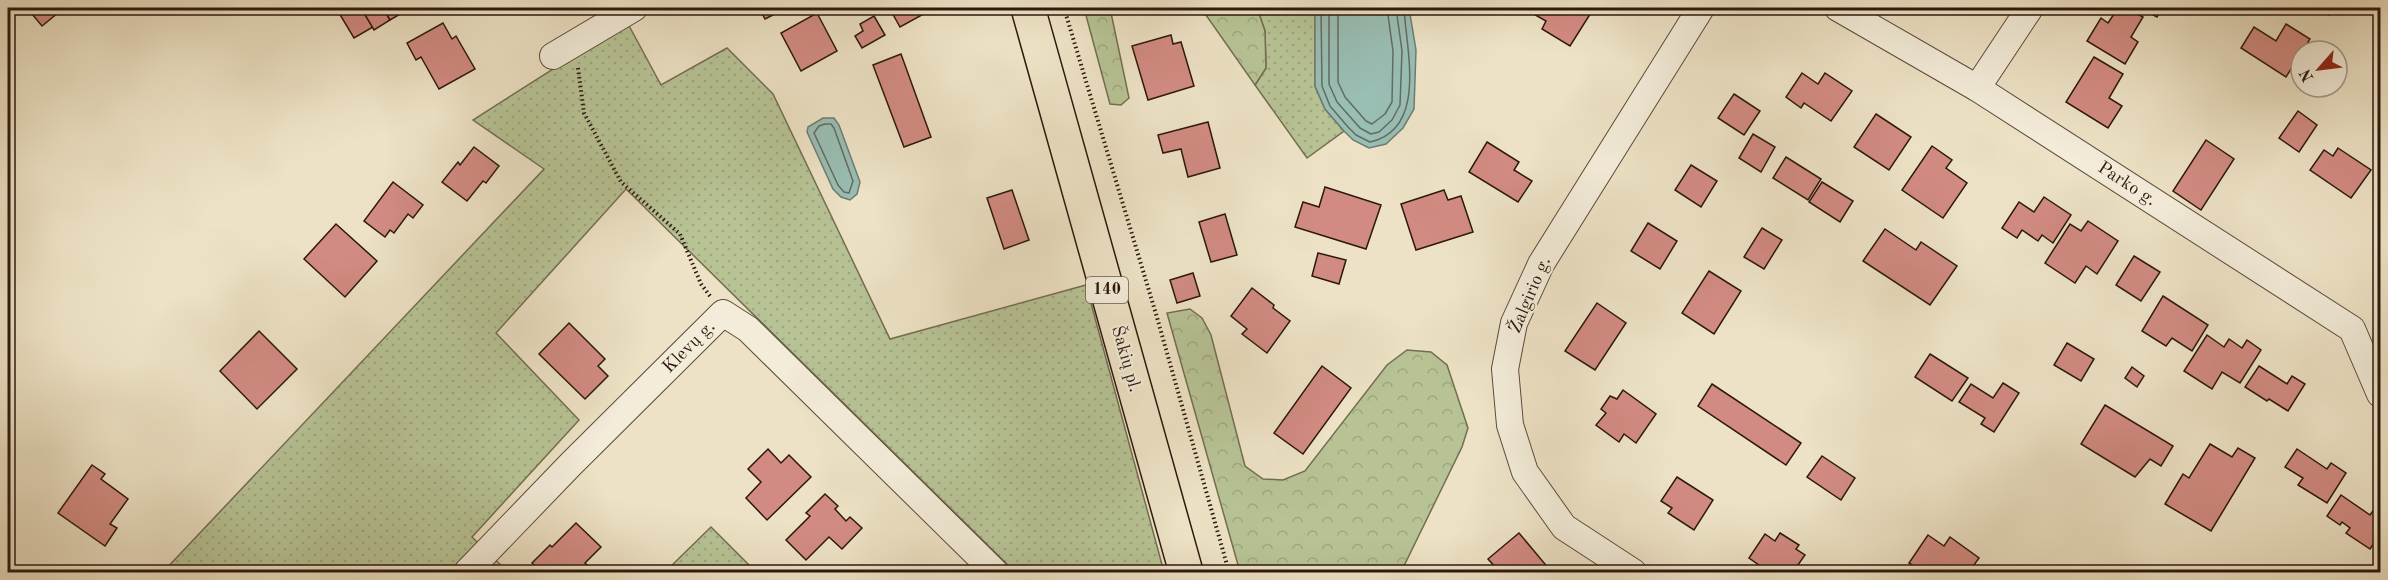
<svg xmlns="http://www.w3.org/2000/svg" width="2388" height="580" viewBox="0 0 2388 580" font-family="'Old Standard TT',serif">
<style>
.grass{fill:url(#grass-dots);stroke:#726e52;stroke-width:1.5}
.forest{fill:url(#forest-crowns);stroke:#726e52;stroke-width:1.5}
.water{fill:#99beb4;stroke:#6d7c72;stroke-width:1.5}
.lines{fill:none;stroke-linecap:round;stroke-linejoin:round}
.shore{stroke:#626b61;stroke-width:1.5}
.building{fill:#d28b82;stroke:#2c180e;stroke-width:1.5}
.minor-casing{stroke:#5c4a3c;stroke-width:28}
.major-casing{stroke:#2c180e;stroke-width:36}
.path{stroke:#2c180e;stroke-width:4;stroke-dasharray:1.5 3;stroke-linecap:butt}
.minor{stroke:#f3ecd9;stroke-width:26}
.major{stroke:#ede2c5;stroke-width:33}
.labels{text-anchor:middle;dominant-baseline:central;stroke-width:4.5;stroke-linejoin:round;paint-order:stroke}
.shield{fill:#f3ecd9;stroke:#68584b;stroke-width:1.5}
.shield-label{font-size:16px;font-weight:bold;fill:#2c180e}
.street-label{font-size:18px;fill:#2c180e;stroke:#f3ecd9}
</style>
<defs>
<pattern id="grass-dots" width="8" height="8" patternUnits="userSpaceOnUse" patternTransform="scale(1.5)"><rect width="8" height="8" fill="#b7c395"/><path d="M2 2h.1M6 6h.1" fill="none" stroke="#9ea77f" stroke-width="1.8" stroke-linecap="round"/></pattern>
<pattern id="forest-crowns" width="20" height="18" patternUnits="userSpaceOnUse" patternTransform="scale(1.5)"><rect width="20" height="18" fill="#b7c395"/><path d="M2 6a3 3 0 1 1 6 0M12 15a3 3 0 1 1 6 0" fill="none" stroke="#9ea77f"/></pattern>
</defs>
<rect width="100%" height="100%" fill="#ede2c5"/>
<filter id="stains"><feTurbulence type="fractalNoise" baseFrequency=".00333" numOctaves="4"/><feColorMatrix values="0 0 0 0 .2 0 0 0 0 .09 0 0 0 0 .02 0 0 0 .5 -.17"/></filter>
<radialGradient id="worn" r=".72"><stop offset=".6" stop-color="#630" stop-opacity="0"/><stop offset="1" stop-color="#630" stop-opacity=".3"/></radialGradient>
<g class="grass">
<polygon points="1257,8 1315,8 1315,86 1325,109 1344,131 1307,158 1255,85 1266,68 1265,31"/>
<polygon points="627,22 661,85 727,48 773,94 890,339 1086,285 1164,572 1015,572 626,189 496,333 579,420 472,537 508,572 163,572 544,169 473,120"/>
<polygon points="711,527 756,572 665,572"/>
</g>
<g class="forest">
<polygon points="1084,8 1110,8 1129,98 1121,105 1110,104"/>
<polygon points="1201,8 1257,8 1265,31 1266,68 1255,85"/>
<polygon points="1190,309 1202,318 1211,335 1245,466 1263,479 1283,480 1305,471 1387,365 1407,350 1431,352 1447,365 1468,428 1462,447 1401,572 1240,572 1167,313"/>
</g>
<g class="water">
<polygon points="1315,8 1409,8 1416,50 1414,109 1403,128 1386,144 1369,148 1353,140 1344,131 1325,109 1315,86"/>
<polygon points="823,118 834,118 839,125 860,182 857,194 850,200 841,197 833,189 807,132 808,127"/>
</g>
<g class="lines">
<g class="shore">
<path d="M1321,8L1322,86L1330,106L1348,127L1356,135L1370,142C1428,129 1406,49 1404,8"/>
<polyline points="1329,8 1329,84 1337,102 1360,128 1371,134 1379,132 1392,120 1400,105 1402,51 1396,8"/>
<polyline points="1338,8 1338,82 1345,97 1366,121 1372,124 1385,114 1392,102 1393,51 1387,8"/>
<polygon points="825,124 831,124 834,128 853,181 849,193 844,192 838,185 814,133 819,126"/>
</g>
</g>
<g class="building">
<polygon points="27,8 64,8 42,26"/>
<polygon points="336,8 361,8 373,27 354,38"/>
<polygon points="361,8 383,8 390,20 374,30"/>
<polygon points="383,8 405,8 407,10 390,20"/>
<polygon points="759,8 787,8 765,19"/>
<polygon points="893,8 930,8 931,10 900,27 890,9"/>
<polygon points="1536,8 1594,8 1570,46 1542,29 1546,21 1532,13"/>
<polygon points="2118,8 2127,8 2143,17 2131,37 2138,42 2125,64 2087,41 2101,18 2108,23"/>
<polygon points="2140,8 2162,8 2157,17"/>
<polygon points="2317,8 2333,8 2329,15"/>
<polygon points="817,13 837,51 801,71 781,33"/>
<polygon points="874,16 885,35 862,48 855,36 863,31 860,24"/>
<polygon points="443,23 452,39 456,36 475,69 439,89 421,57 416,60 407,43"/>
<polygon points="2286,24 2310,39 2286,77 2241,48 2254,27 2276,41"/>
<polygon points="1171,35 1173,44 1181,42 1194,86 1148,100 1132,46"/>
<polygon points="901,54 931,137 904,147 873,65"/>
<polygon points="2094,57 2123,74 2109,98 2122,106 2108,128 2066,102"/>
<polygon points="1802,73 1818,84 1825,73 1852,91 1831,121 1804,103 1801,108 1786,97"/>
<polygon points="1734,94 1760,111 1744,135 1718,118"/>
<polygon points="2298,111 2317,125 2299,152 2279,138"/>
<polygon points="1876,114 1911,137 1889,170 1854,147"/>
<polygon points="1208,122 1220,168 1188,177 1181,149 1163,153 1158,135"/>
<polygon points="1753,134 1775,147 1761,172 1739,158"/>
<polygon points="2206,140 2234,159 2201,210 2173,191"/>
<polygon points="1487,142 1519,162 1514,170 1532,181 1518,202 1469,172"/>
<polygon points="1932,146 1952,160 1946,168 1967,183 1943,218 1902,190"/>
<polygon points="474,147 499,166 486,183 483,181 467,201 442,182 458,162 460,165"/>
<polygon points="2338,148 2371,170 2351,198 2310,170 2324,150 2333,156"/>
<polygon points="1786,157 1821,179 1808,200 1773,178"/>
<polygon points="1691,165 1717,181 1701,207 1675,190"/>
<polygon points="393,182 423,205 413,218 408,214 394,233 390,230 385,237 364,221"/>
<polygon points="1822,182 1853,201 1840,222 1809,202"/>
<polygon points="1325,187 1381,205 1366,249 1295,227 1303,202 1319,207"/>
<polygon points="1012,190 1029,240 1004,249 987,198"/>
<polygon points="1444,190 1448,200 1461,196 1473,232 1416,250 1401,204"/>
<polygon points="2044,197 2071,215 2053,243 2042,235 2038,241 2022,230 2017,238 2002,228 2019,202 2034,212"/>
<polygon points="1225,214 1237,255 1211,262 1199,222"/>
<polygon points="2088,221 2118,241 2097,274 2086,266 2075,283 2045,263 2070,224 2081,231"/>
<polygon points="1648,223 1677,241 1660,269 1631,251"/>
<polygon points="336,224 377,261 345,297 304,259"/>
<polygon points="1762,228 1782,240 1764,269 1744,257"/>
<polygon points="1885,229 1916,250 1921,242 1957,266 1930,305 1863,261"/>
<polygon points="1318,253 1346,260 1339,284 1312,276"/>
<polygon points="2134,256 2160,272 2141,301 2116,285"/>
<polygon points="1709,271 1741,291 1714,334 1682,313"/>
<polygon points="1193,273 1200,296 1177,303 1170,280"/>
<polygon points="1252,288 1274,305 1273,308 1290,321 1267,353 1242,334 1247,329 1231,316"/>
<polygon points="2163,296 2208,325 2192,351 2172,338 2166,346 2142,331"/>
<polygon points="1597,303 1626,323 1595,370 1565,351"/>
<polygon points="569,323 605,359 598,366 608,376 585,399 539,354"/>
<polygon points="259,331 297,369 257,409 220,371"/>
<polygon points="2207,335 2224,347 2229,339 2242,348 2247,340 2261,350 2240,383 2222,372 2212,389 2184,371"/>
<polygon points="2067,343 2094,359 2081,381 2054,365"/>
<polygon points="1930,354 1968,378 1952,401 1915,377"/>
<polygon points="1322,366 1351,388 1303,454 1274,433"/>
<polygon points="2259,366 2287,384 2292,376 2305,384 2288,411 2269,399 2267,401 2245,387"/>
<polygon points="2132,367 2144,376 2137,387 2125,378"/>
<polygon points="2003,383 2019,393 1994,432 1981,424 1985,418 1959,402 1971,384 1993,398"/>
<polygon points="1712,384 1801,443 1786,465 1698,406"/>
<polygon points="1623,390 1656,414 1636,443 1624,434 1619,442 1596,425 1606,413 1601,409 1610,396 1617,399"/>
<polygon points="2105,405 2173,446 2161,466 2150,459 2135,477 2081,444"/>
<polygon points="2210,444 2232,457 2238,448 2255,458 2211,531 2165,504 2183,474 2189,478"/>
<polygon points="768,449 781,463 789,455 811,477 767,520 746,498 761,482 748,469"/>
<polygon points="2297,449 2327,469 2331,463 2346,473 2327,503 2298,485 2303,478 2285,467"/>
<polygon points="1822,456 1855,478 1841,500 1807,477"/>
<polygon points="92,465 105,474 101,479 128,499 110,524 117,528 105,546 58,513"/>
<polygon points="1677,477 1713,500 1694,530 1668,513 1672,508 1661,501"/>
<polygon points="825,494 838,506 835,509 846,521 850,517 862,528 842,549 829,537 806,560 786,540 810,516 806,513"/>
<polygon points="2341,495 2370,515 2375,508 2380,511 2380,534 2370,549 2346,533 2350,528 2342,522 2340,525 2327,516"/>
<polygon points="576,523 601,547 585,563 595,572 542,572 532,563 550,545 552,547"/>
<polygon points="1519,533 1550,570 1547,572 1493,572 1497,569 1488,559"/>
<polygon points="1780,533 1799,545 1796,549 1805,555 1793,572 1769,572 1749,558 1765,534 1775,541"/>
<polygon points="1928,535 1944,546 1950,537 1979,558 1969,572 1943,572 1936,567 1932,572 1923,572 1909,563"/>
</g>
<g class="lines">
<defs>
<g id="minor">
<polyline points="1838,8 1977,88 2352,329 2380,394"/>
<polyline points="553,56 634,8"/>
<polyline points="1977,88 2030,8"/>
<polyline points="467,572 571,464 723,313 748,329 995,572"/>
<polyline points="1633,572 1564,527 1525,472 1510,425 1505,369 1514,323 1541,264 1701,8"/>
</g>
<polyline id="major" points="1028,8 1186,572"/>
</defs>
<use href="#minor" class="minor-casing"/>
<use href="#major" class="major-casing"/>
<g class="path">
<polyline points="1064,8 1156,314 1229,572"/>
<polyline points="578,68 584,113 621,182 680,234 701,284 710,296"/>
</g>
<use href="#minor" class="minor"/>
<use href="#major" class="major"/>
</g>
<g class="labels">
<rect class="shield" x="1086" y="277" width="42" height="26" rx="4.5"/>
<g class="shield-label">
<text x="1107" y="290">140</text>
</g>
<g class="street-label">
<text transform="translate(2127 184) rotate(33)">Parko g.</text>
<text transform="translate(1530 295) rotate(-67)">Žalgirio g.</text>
<text transform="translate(689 347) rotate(-45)">Klevų g.</text>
<text transform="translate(1126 359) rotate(74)">Šakių pl.</text>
</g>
</g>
<rect width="2388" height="580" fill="none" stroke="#ede2c5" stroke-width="30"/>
<rect x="9" y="9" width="2370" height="562" fill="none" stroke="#2c180e" stroke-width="3"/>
<rect x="15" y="15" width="2358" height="550" fill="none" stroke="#2c180e" stroke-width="1.5"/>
<g transform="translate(2319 69) rotate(242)"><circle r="28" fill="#f3ecd9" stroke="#a39788" stroke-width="1.5"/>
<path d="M0-4.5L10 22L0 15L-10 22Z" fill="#8f2418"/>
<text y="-9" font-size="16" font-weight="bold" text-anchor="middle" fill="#2c180e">N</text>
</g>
<rect width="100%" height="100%" filter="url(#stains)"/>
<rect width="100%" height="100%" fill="url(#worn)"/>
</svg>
